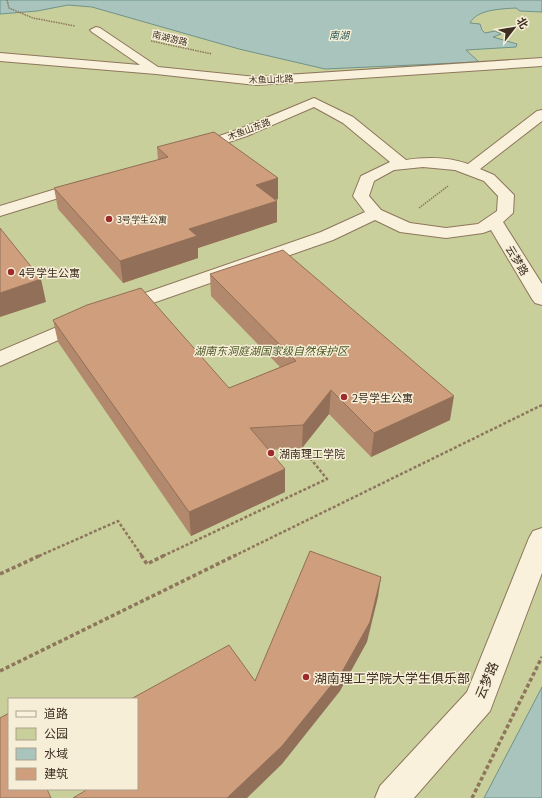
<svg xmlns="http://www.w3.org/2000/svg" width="542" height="798" viewBox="0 0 542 798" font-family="Georgia,'Noto Sans SC',serif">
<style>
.green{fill:#c9cf9b;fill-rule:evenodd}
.water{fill:#a9c4bc;stroke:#6f938a}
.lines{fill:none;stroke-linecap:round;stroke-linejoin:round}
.minor-casing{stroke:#8d765c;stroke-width:2}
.path-far2{stroke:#8d765c;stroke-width:1.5;stroke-dasharray:1.5 1;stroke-linecap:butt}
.path-far1{stroke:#8d765c;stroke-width:2.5;stroke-dasharray:3 2;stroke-linecap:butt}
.path{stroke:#8d765c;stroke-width:3.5;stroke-dasharray:4 2.5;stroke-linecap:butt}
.minor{fill:#faf1dc;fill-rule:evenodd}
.wall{fill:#b2896c}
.shaded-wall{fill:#916f58}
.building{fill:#cf9f7d;stroke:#916f58}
.poi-dot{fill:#9e2a2b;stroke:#f7eed8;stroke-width:1.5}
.labels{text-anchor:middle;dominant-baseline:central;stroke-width:3;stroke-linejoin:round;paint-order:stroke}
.far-street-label{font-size:9px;fill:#3d2e20;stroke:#f7eed8}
.far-poi-label{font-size:9px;fill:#3d2e20;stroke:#f7eed8;text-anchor:start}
.far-water-label{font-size:10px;font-style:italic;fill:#2f5d5a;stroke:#f7eed8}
.street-label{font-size:11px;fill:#3d2e20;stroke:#f7eed8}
.poi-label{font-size:11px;fill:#3d2e20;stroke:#f7eed8;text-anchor:start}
.park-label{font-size:11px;font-style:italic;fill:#4d5a26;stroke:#f7eed8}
.near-poi-label{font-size:13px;fill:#3d2e20;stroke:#f7eed8;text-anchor:start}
.near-street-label{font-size:13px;fill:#3d2e20;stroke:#f7eed8}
</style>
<rect width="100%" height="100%" fill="#f0e4c8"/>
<path class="green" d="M0,0H542V798H0ZM9,699H137V789H9Z"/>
<g class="water">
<path d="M0,0H542V12L520,11L516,8C502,9 477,9 470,23L480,24L482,30L485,33L495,31L501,34L493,37L517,44L516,47L466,50L479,62L325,69L239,49L92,7L68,5L37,11L0,14Z"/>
<polygon points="542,687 542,798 484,798"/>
</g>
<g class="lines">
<defs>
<g id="minor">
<polygon points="96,27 100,28 158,67 256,77 542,58 542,66 256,85 156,74 0,61 0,53 140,65 92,32 90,30"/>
<path d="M314,98L353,117L406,160C425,157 449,157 468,164L537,111L542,110V121L480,169L494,175L514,195L513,213L503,222L542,284V305L535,303L532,299L491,230L483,233L446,238L400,232L375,220L333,240L130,311L123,313L116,311L113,307L116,303L321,232L365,212L353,196L361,176L390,162L343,123L314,107L247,136L202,151L197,152L192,151L190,148L192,145L237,130ZM423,167L455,170L484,181L498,196L497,211L478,224L446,228L410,223L381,210L369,196L374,181L394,170Z"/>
<polygon points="82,181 88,183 90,186 88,189 0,216 0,206"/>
<polygon points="83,316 90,318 93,322 90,326 0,366 0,351"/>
<polygon points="542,528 542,573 490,711 414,798 375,798 380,786 467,692 529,538 533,531"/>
</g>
</defs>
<use href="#minor" class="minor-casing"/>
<g class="path-far2">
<polyline points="7,0 9,8 33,18 75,26"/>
<polyline points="151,41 212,54"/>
<polyline points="419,208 448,186"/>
</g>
<g class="path-far1">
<polyline points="39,556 118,521 142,556"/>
<polyline points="163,556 327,479 302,448"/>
<polyline points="234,556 542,405"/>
</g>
<g class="path">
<polyline points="141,555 147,564 165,555"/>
<polyline points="0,574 41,555"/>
<polyline points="0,671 236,555"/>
<polyline points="472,798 542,657"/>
</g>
<use href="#minor" class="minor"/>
</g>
<g class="wall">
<polygon points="157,147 278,199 275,200 277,222 198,248 198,258 123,283 58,209 54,188 158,160"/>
<polygon points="210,274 450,420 371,457 329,414 302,448 269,450 285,492 191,536 58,342 53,320 229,388 280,367 211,296"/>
</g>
<g class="shaded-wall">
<polygon points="278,178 278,199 256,206 256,185"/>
<polygon points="277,201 277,222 198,248 198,258 123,283 120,261 189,229"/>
<polygon points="41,279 46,302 0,317 0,293"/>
<polygon points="331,390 329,414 302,448 303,425"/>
<polygon points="454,396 450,420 371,457 374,433"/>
<polygon points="285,469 285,492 191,536 189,512"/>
<polygon points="381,577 378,597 367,642 340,691 282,764 247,798 227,798"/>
</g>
<g class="building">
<polygon points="214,132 278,178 256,185 277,201 189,229 197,236 120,261 54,188 168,157 157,147"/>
<polygon points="0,228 41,279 0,293"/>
<polygon points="283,250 454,396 374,433 331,390 303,425 250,428 285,469 189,512 53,320 87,305 141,288 229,388 296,361 210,274"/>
<polygon points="310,551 381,577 370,622 342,672 282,746 227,798 73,798 88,789 137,789 137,699 131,699 229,645 255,681"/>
<polygon points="9,713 9,789 47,789 51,798 0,798 0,718"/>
</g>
<g class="poi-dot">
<circle cx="109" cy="219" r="4"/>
<circle cx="11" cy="272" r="4"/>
<circle cx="344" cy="397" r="4"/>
<circle cx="271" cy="453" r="4"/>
<circle cx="306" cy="677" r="4"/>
</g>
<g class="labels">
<g class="far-street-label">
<text transform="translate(170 38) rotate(13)">南湖游路</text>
<text transform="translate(271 79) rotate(-2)">木鱼山北路</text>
<text transform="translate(249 129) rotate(-21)">木鱼山东路</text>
</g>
<g class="far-poi-label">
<text x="117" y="219">3号学生公寓</text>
</g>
<g class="far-water-label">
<text x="339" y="34">南湖</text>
</g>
<g class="street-label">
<text transform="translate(518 260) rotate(59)">云梦路</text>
</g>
<g class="poi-label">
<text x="19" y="272">4号学生公寓</text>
<text x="352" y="397">2号学生公寓</text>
<text x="279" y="453">湖南理工学院</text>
</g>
<g class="park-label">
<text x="271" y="350">湖南东洞庭湖国家级自然保护区</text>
</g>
<g class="near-poi-label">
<text x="314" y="677">湖南理工学院大学生俱乐部</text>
</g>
<g class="near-street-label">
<text transform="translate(486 680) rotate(-67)">云梦路</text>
</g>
</g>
<rect x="8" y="698" width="130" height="92" fill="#f7eed8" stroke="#ada18e"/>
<rect x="16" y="711" width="20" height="6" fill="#faf1dc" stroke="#ada18e"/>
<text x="44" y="718" font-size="12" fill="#3d2e20">道路</text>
<rect x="16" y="728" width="20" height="12" fill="#c9cf9b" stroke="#ada18e"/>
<text x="44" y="738" font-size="12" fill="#3d2e20">公园</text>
<rect x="16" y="748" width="20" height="12" fill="#a9c4bc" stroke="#ada18e"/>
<text x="44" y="758" font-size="12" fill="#3d2e20">水域</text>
<rect x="16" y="768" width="20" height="12" fill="#cf9f7d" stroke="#ada18e"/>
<text x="44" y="778" font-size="12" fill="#3d2e20">建筑</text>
<g transform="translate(514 28) rotate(59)" stroke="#f7eed8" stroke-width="3" paint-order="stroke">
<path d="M0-3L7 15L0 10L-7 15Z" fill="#3d2e20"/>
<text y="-6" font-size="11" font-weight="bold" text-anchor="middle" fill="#3d2e20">北</text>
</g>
</svg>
